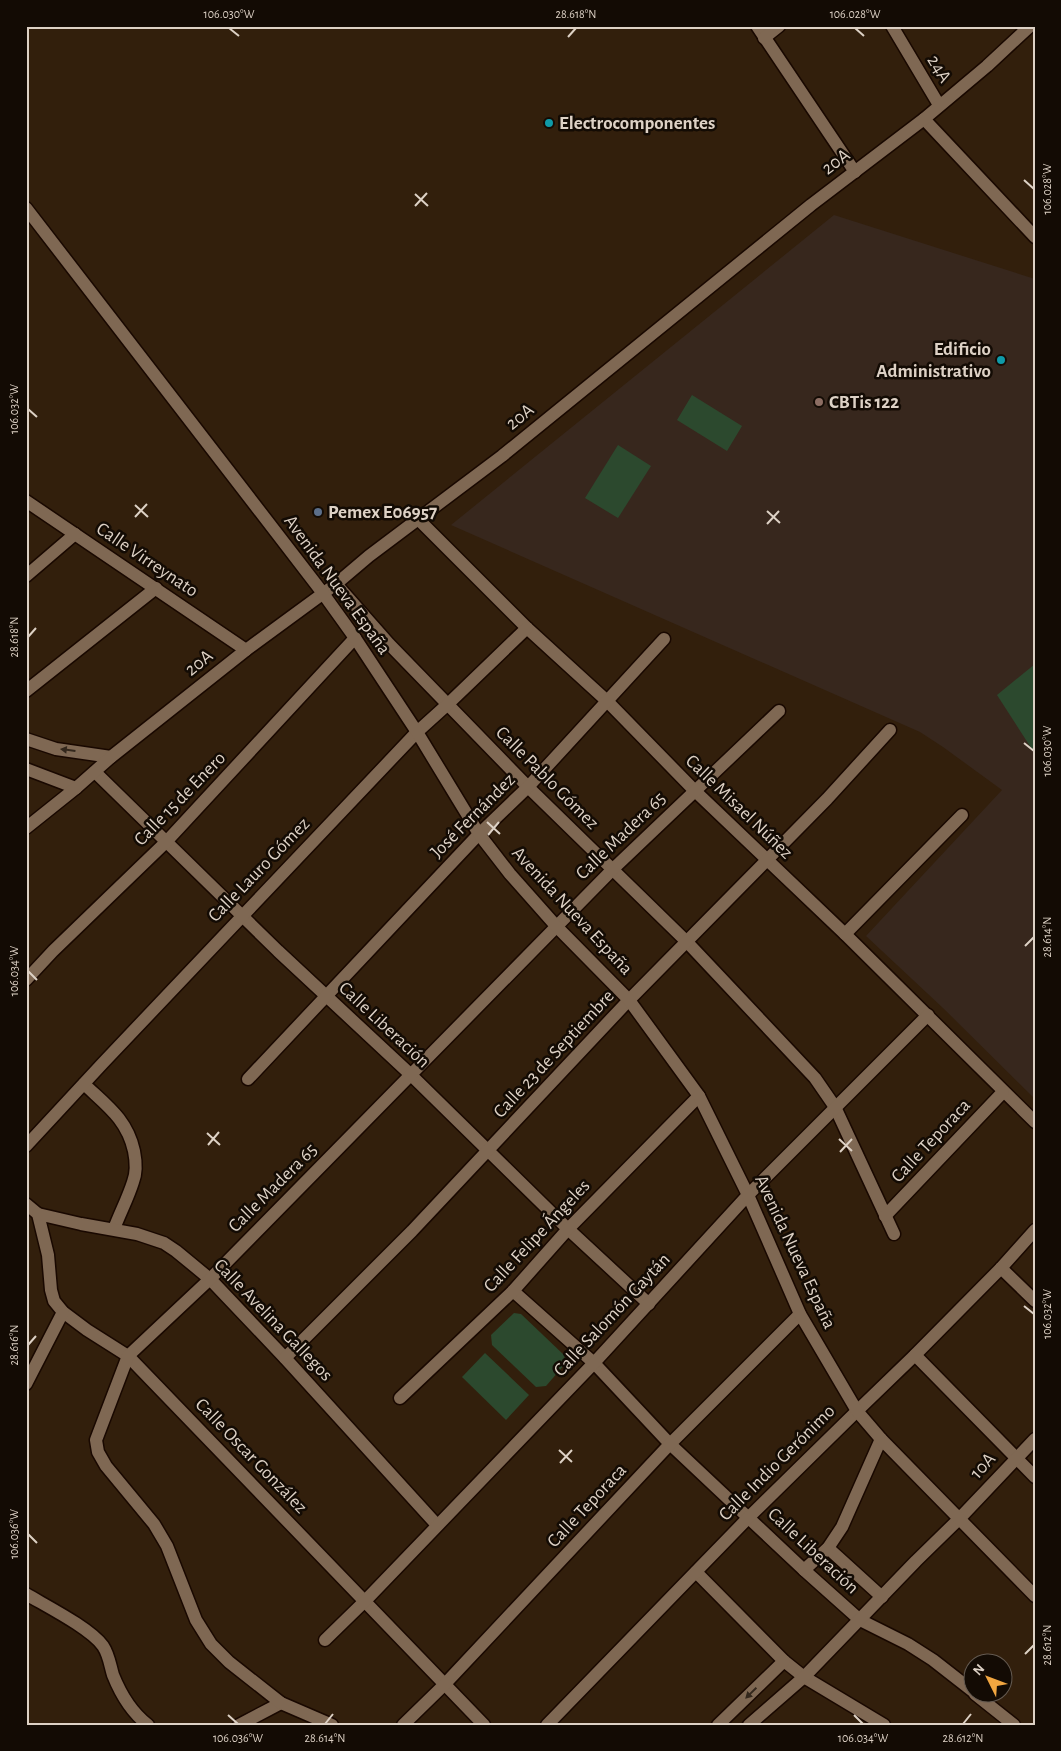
<svg xmlns="http://www.w3.org/2000/svg" width="1061" height="1751" viewBox="0 0 1061 1751" font-family="'Alegreya Sans',sans-serif">
<style>
.education{fill:#37271d}
.green{fill:#2c492e}
.lines{fill:none;stroke-linecap:round;stroke-linejoin:round}
.minor-casing{stroke:#190800;stroke-width:15}
.tertiary-casing{stroke:#190800;stroke-width:15}
.secondary-casing{stroke:#190800;stroke-width:15}
.minor{stroke:#7f6853;stroke-width:12}
.tertiary{stroke:#7f6853;stroke-width:12}
.secondary{stroke:#7f6853;stroke-width:12}
.oneway{fill:#33271c}
.ticks{fill:none;stroke:#ddd1c5;stroke-width:2}
.culture-dot{fill:#0f9aa8;stroke:#130b04;stroke-width:2}
.education-dot{fill:#8d6e63;stroke:#130b04;stroke-width:2}
.service-dot{fill:#5c6f8a;stroke:#130b04;stroke-width:2}
.labels{text-anchor:middle;dominant-baseline:central;stroke-width:5;stroke-linejoin:round;paint-order:stroke}
.street-label{font-size:19px;fill:#ddd1c5;stroke:#130b04}
.poi-label{font-size:19px;font-weight:bold;fill:#ddd1c5;stroke:#130b04;text-anchor:start}
.neatline{fill:none;stroke:#ddd1c5;stroke-width:2}
.ticks-label{font-size:12px;text-anchor:middle;fill:#ddd1c5}
</style>
<rect width="100%" height="100%" fill="#321f0c"/>
<polygon class="education" points="834,215 1035,279 1035,1099 943,1008 866,936 1002,790 943,747 920,732 451,525"/>
<g class="green">
<polygon points="692,395 742,426 727,451 677,420"/>
<polygon points="618,445 651,466 618,518 585,498"/>
<polygon points="1035,664 1035,754 997,695"/>
<polygon points="514,1313 521,1314 564,1355 566,1363 546,1386 536,1387 492,1345 491,1335"/>
<polygon points="485,1353 529,1395 506,1420 462,1377"/>
</g>
<g class="lines">
<defs>
<g id="minor">
<polyline points="757,26 855,172"/>
<polyline points="892,26 939,105"/>
<polyline points="764,38 779,26"/>
<polyline points="924,119 1035,237"/>
<polyline points="26,501 246,650"/>
<polyline points="418,519 527,628 607,701 694,790 845,934 1035,1122"/>
<polyline points="26,576 75,534"/>
<polyline points="336,584 389,644 528,787 687,942 815,1078 835,1107 894,1234"/>
<polyline points="26,691 156,588"/>
<polyline points="26,739 56,749 111,757"/>
<polyline points="26,769 76,788"/>
<polyline points="95,772 278,951 410,1074 568,1229 649,1304"/>
<polyline points="845,934 962,815"/>
<polyline points="26,980 53,951 166,842 355,638"/>
<polyline points="248,1079 479,834 528,787 664,639"/>
<path d="M84,1084C106,1105 127,1119 134,1151C136,1161 137,1172 133,1182C128,1198 120,1213 114,1229"/>
<polyline points="26,1146 102,1064 417,732 448,704 527,628"/>
<polyline points="26,1204 38,1214 48,1255 51,1290 54,1301 63,1312 87,1330 128,1356 484,1725"/>
<polyline points="38,1214 81,1224 137,1234 164,1243 176,1251 210,1279 285,1358 437,1525"/>
<polyline points="885,1216 1003,1092"/>
<polyline points="1001,1268 1035,1301"/>
<polyline points="513,1291 594,1363 670,1444 804,1570 860,1620 908,1644 933,1660 974,1692"/>
<polyline points="915,1355 1035,1477"/>
<polyline points="285,1358 412,1231 629,1000 827,799 890,730"/>
<polyline points="26,1384 63,1312"/>
<polyline points="400,1398 513,1291 568,1229 699,1096"/>
<polyline points="828,1548 882,1597"/>
<polyline points="804,1570 828,1548 842,1527 881,1439"/>
<polyline points="696,1572 784,1661 804,1677 884,1725"/>
<path d="M26,1594C46,1606 90,1628 103,1646C109,1655 110,1665 113,1675C121,1695 131,1712 148,1725"/>
<polyline points="325,1640 365,1601 594,1363 748,1195 928,1015"/>
<polyline points="975,1694 1014,1725"/>
<polyline points="239,1725 281,1703"/>
<polyline points="332,1725 281,1703 229,1662 211,1644 196,1620 167,1546 154,1524 106,1466 98,1452 96,1440 128,1356 210,1279 613,869 779,711"/>
<polyline points="403,1725 444,1685 670,1444 800,1314"/>
<polyline points="547,1725 749,1517 857,1411 915,1355 1001,1268 1035,1230"/>
<polyline points="718,1725 784,1661"/>
<polyline points="749,1725 804,1677 916,1561 960,1518"/>
</g>
<g id="tertiary">
<polyline points="26,828 76,788 111,757 246,650 336,584 369,556 502,456 811,205 924,119 987,66 1030,26"/>
<polyline points="960,1518 1035,1439"/>
</g>
<polyline id="secondary" points="26,208 322,592 355,638 417,732 479,834 510,874 557,927 629,1000 699,1096 748,1195 800,1314 857,1411 881,1439 1035,1596"/>
</defs>
<use href="#minor" class="minor-casing"/>
<use href="#tertiary" class="tertiary-casing"/>
<use href="#secondary" class="secondary-casing"/>
<use href="#minor" class="minor"/>
<use href="#tertiary" class="tertiary"/>
<use href="#secondary" class="secondary"/>
</g>
<defs><path id="oneway-solid" d="M-6-.8H1V-3.2L6.5 0L1 3.2V.8H-6Z" transform="scale(1.25)"/></defs>
<g class="oneway">
<use href="#oneway-solid" transform="translate(68 750) rotate(-173)"/>
<use href="#oneway-solid" transform="translate(751 1693) rotate(136)"/>
</g>
<path class="ticks" d="M229,28L239,36M855,28L864,36M568,37L576,28M1024,180L1034,189M415,194L428,206M415,206L427,193M28,409L37,417M135,505L148,517M767,511L780,523M135,517L147,504M767,524L779,511M28,637L36,628M1024,743L1034,751M487,822L500,834M488,835L499,822M1025,946L1034,937M28,971L37,980M207,1133L220,1145M839,1139L852,1151M208,1145L219,1132M840,1152L852,1139M1024,1306L1034,1314M28,1345L36,1336M559,1450L572,1462M560,1463L572,1450M28,1534L37,1543M1025,1654L1034,1645M228,1715L238,1724M854,1715L863,1724M325,1724L333,1714M963,1724L971,1714"/>
<g class="culture-dot">
<circle cx="549" cy="123" r="5"/>
<circle cx="1001" cy="360" r="5"/>
</g>
<circle class="education-dot" cx="819" cy="402" r="5"/>
<circle class="service-dot" cx="318" cy="512" r="5"/>
<g class="labels">
<g class="street-label">
<text transform="translate(939 69) rotate(59)">24A</text>
<text transform="translate(836 162) rotate(-37)">20A</text>
<text transform="translate(520 417) rotate(-39)">20A</text>
<text transform="translate(147 560) rotate(34)">Calle Virreynato</text>
<text transform="translate(337 585) rotate(54)">Avenida Nueva España</text>
<text transform="translate(199 663) rotate(-39)">20A</text>
<text transform="translate(547 778) rotate(45)">Calle Pablo Gómez</text>
<text transform="translate(180 799) rotate(-46)">Calle 15 de Enero</text>
<text transform="translate(739 807) rotate(44)">Calle Misael Núñez</text>
<text transform="translate(473 816) rotate(-45)">José Fernández</text>
<text transform="translate(621 836) rotate(-44)">Calle Madera 65</text>
<text transform="translate(259 870) rotate(-46)">Calle Lauro Gómez</text>
<text transform="translate(572 911) rotate(47)">Avenida Nueva España</text>
<text transform="translate(384 1025) rotate(43)">Calle Liberación</text>
<text transform="translate(554 1054) rotate(-47)">Calle 23 de Septiembre</text>
<text transform="translate(931 1141) rotate(-47)">Calle Teporaca</text>
<text transform="translate(273 1188) rotate(-45)">Calle Madera 65</text>
<text transform="translate(537 1236) rotate(-47)">Calle Felipe Ángeles</text>
<text transform="translate(795 1252) rotate(65)">Avenida Nueva España</text>
<text transform="translate(612 1315) rotate(-47)">Calle Salomón Gaytán</text>
<text transform="translate(273 1320) rotate(46)">Calle Avelina Gallegos</text>
<text transform="translate(251 1456) rotate(46)">Calle Oscar González</text>
<text transform="translate(777 1463) rotate(-45)">Calle Indio Gerónimo</text>
<text transform="translate(983 1466) rotate(-48)">10A</text>
<text transform="translate(587 1506) rotate(-47)">Calle Teporaca</text>
<text transform="translate(813 1551) rotate(43)">Calle Liberación</text>
</g>
<g class="poi-label">
<text x="559" y="123">Electrocomponentes</text>
<text x="991" y="349" text-anchor="end">Edificio<tspan x="991" dy="22">Administrativo</tspan></text>
<text x="829" y="402">CBTis 122</text>
<text x="328" y="512">Pemex E06957</text>
</g>
</g>
<rect width="1061" height="1751" fill="none" stroke="#130b04" stroke-width="55"/>
<g transform="translate(988 1678) rotate(312)"><circle r="24" fill="#130b04" stroke="#645a51"/>
<path d="M0-4L9 19L0 12L-9 19Z" fill="#f1a640"/>
<text y="-8" font-size="14" font-weight="bold" text-anchor="middle" fill="#ddd1c5">N</text>
</g>
<rect x="28" y="28" width="1006" height="1696" class="neatline"/>
<g class="ticks-label">
<text x="229" y="18">106.030°W</text>
<text x="576" y="18">28.618°N</text>
<text x="855" y="18">106.028°W</text>
<text transform="translate(1047 189) rotate(-90)" y="4">106.028°W</text>
<text transform="translate(14 409) rotate(-90)" y="4">106.032°W</text>
<text transform="translate(14 637) rotate(-90)" y="4">28.618°N</text>
<text transform="translate(1047 751) rotate(-90)" y="4">106.030°W</text>
<text transform="translate(1047 937) rotate(-90)" y="4">28.614°N</text>
<text transform="translate(14 971) rotate(-90)" y="4">106.034°W</text>
<text transform="translate(1047 1314) rotate(-90)" y="4">106.032°W</text>
<text transform="translate(14 1345) rotate(-90)" y="4">28.616°N</text>
<text transform="translate(14 1534) rotate(-90)" y="4">106.036°W</text>
<text transform="translate(1047 1645) rotate(-90)" y="4">28.612°N</text>
<text x="238" y="1742">106.036°W</text>
<text x="325" y="1742">28.614°N</text>
<text x="863" y="1742">106.034°W</text>
<text x="963" y="1742">28.612°N</text>
</g>
</svg>
